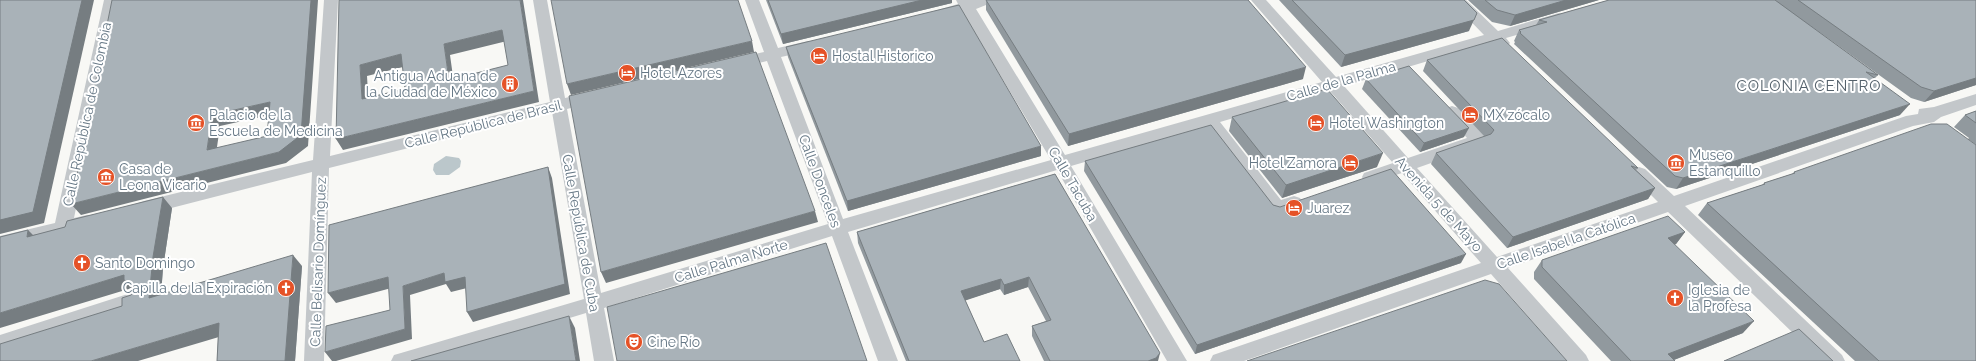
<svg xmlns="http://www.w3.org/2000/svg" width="1976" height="361" viewBox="0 0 1976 361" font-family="Raleway,sans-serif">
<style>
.water{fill:#bbc7cb}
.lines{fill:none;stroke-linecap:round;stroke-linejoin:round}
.minor{fill:#c3c7ca;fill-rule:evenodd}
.wall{fill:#91999e}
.shaded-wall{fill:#767d81}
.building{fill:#a9b2b8;stroke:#767d81;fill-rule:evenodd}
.labels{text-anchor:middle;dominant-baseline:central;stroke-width:4;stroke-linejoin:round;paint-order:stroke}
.poi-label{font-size:14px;fill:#667886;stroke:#fff;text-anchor:start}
.street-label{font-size:14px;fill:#667886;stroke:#fff}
.neighbourhood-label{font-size:15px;letter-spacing:1px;fill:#54616b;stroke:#fff}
</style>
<rect width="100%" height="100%" fill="#f8f8f5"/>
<polygon class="water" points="446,156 459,158 461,161 460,167 449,175 436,175 433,170 434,164"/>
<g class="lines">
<g class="minor">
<polygon points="104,0 118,0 74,218 87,215 93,217 96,222 93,227 87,229 0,250 0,236 55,223"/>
<path d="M324,0H338L330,156L550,102L533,0H547L565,98L592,92L598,93L600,97L598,101L567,109L601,293L828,224L767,61L737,68L732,67L729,63L732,59L764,52L745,0H759L778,48L808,41L813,42L816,46L813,50L781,57L843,219L1051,160L963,13L939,19L934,17L932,14L934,11L958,4L956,0H993L991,3L976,9L1065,155L1322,82L1251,0H1266L1336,77L1484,35L1450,0H1466L1498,31L1559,13L1564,15L1566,18L1564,21L1506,38L1510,43L1507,46C1501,48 1497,47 1492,42L1344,86L1408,158L1467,138L1444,112L1446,108L1452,106L1458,108L1485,136L1487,140L1485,144L1417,168L1497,257L1658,202L1633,177L1631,173L1633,169L1639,167L1645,169L1674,196L1906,116L1918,114L1919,109L1934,107L1976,94V105L1941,117L1934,122L1913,126L1685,206L1842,355L1845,361H1822L1668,212L1508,268L1586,355L1589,361H1567L1491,274L1244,361H1210L1213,355L1481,263L1402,173L1370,183L1364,181L1362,177L1364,173L1393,163L1329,90L1220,122L1281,200L1294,196L1300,198L1303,203L1300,208L1277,215L1271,213L1205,127L1071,166L1187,361H1167L1057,170L848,232L898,361H878L832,236L604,308L614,361H594L586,313L429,361H391L394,355L401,353L584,299L552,112L329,168L324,361H304L312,172L144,215L138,213L135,208L138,203L144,201L313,160Z"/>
<polygon points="134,292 141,295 143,300 141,305 0,351 0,335"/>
</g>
</g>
<g class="wall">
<polygon points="766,0 952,0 952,3 783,44"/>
<polygon points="986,0 1248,0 1303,79 1068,146 986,10"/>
<polygon points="1279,0 1464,0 1469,31 1341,67"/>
<polygon points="1468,0 1599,0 1510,26 1492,22"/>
<polygon points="1609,0 1976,0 1976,85 1924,102 1911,98 1804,21 1878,75 1875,78 1900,115 1676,189 1667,187 1514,44 1515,42 1514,41 1519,30 1536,25 1539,20"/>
<polygon points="786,47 1041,156 848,211 788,57"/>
<polygon points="1427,60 1638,168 1636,170 1655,188 1648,199 1507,248 1431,164 1436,153 1485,137 1423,71"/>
<polygon points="1366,79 1464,137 1420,152 1362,89"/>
<polygon points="1976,111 1976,145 1968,139 1969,138 1954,127 1965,115"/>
<polygon points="1232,117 1377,167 1282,198 1229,131"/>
<polygon points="1085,161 1273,205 1461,263 1195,354 1084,171"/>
<polygon points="1794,172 1976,361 1855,361 1698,215 1707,203 1762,185 1764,183 1792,174"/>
<polygon points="1055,174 1158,361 1044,361 1032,336 1032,326 1046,321 1028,287 1004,295 1000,289 965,300 984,342 1020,361 906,361 858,243 857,232"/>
<polygon points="172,208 163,268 161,294 302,266 295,361 217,361 218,337 122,306 131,295 133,289 132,288 33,235"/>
<polygon points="1685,232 1676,244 1674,245 1743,333 1674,360 1675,361 1611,361 1534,279 1534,272 1542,260"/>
</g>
<g class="shaded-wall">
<polygon points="82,0 94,0 44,223 0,234 0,220"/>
<polygon points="311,0 318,0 308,146 286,163 81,215 71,204 279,152"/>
<polygon points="520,0 523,0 539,102 343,150 336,139 534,91"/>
<polygon points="922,0 952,0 952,3 783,44 781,34"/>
<polygon points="1566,0 1599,0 1510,26 1515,15"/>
<polygon points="1477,13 1469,31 1341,67 1345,55"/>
<polygon points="502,30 507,41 450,55 455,91 449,80 444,44"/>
<polygon points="752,41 754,52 571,95 567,84"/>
<polygon points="401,54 407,66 367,76 369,110 362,99 360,65"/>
<polygon points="1306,67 1303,79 1068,146 1069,134"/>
<polygon points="1976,78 1976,85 1924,102 1934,91"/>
<polygon points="270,102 278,113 220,126 215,161 207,150 212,115"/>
<polygon points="1910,104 1900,115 1676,189 1683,178"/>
<polygon points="1469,128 1464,137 1420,152 1424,143"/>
<polygon points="1041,146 1041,156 848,211 847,201"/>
<polygon points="1383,153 1377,167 1282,198 1286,185"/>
<polygon points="548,167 552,178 570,294 473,322 467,312"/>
<polygon points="1655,188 1648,199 1507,248 1513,237"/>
<polygon points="163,197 172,208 163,268 160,309 149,298 153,257"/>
<polygon points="815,211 818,222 606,283 601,272"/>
<polygon points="28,230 40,242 27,237"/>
<polygon points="1685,232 1676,244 1659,250 1668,238"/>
<polygon points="1466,254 1461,263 1195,354 1197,345"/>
<polygon points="293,255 302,266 295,361 285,361"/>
<polygon points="444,273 465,277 471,287 451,292 446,284 410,295 412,339 336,361 332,361 325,352 405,329 403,286"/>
<polygon points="124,275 124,280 132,288 0,328 0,313"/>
<polygon points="388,277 395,287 336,303 328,293"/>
<polygon points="1029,277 1028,287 1004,295 1004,285"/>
<polygon points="1001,279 1000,289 961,302 961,291"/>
<polygon points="569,316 575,328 580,361 576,361"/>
<polygon points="1754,321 1743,333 1671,361 1668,354"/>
<polygon points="219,323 229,334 138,361 91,361"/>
<polygon points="1160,353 1158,361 1148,361"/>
</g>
<g class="building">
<polygon points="0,0 82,0 33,212 0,220"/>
<path d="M112,0H311L301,135L279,152L71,204ZM270,102L267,136L207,150L212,115Z"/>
<path d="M339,0H520L534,91L336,139ZM502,30L508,65L449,80L444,44ZM401,54L405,89L362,99L360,65Z"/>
<polygon points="551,0 738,0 752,41 567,84"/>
<polygon points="768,0 922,0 781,34"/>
<polygon points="986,0 1248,0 1306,67 1069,134"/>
<polygon points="1292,0 1464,0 1477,13 1474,20 1345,55"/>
<polygon points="1485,0 1566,0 1515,15 1497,10"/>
<polygon points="1609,0 1775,0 1878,75 1866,72 1910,104 1683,178 1675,176 1520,33 1521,32 1519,30 1547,22 1539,20"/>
<polygon points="1798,0 1976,0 1976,78 1934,91 1921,87"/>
<polygon points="959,5 1041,146 847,201 786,47"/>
<polygon points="1502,38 1638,168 1631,166 1655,188 1513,237 1436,153 1491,134 1494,130 1427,60"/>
<polygon points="756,52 815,211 601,272 569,96"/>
<polygon points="1409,66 1469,128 1424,143 1366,79"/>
<polygon points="1327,89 1383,153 1286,185 1232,117"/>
<polygon points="1976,111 1976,123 1965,115"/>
<polygon points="1931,124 1947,124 1976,145 1976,361 1879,361 1707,203 1765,184 1764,183 1795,173 1794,172"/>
<polygon points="1211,125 1273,205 1280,207 1391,169 1466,254 1197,345 1085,161"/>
<polygon points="548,167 565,284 467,312 465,277 445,282 444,273 403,286 405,329 325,352 326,326 390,310 388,277 328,293 329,225"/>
<polygon points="1055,174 1160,353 1156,358 1148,361 1050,361 1032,326 1051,320 1029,277 1004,285 1001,279 961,291 984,342 1007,334 1020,361 909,361 857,232"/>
<polygon points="163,197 153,257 149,298 293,255 285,361 217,361 219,323 91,361 0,361 0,344 122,306 122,298 131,295 134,289 131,283 124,280 124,275 0,313 0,237 28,230 27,237 65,227 67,221"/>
<polygon points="1668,216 1685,232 1668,238 1754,321 1668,354 1675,361 1631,361 1542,267 1542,260"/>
<polygon points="826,243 867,361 617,361 607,307"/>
<polygon points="1485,280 1499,284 1567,361 1247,361"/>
<polygon points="569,316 576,361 411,361"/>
<polygon points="1799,329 1833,361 1724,361"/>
</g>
<defs>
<symbol id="hotel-disc" viewBox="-11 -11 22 22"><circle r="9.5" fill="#e55227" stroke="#fff"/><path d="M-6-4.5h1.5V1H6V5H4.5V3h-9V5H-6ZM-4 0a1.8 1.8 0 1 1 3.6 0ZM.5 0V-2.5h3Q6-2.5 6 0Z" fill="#fff"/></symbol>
<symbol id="building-disc" viewBox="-11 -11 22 22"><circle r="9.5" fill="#e55227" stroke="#fff"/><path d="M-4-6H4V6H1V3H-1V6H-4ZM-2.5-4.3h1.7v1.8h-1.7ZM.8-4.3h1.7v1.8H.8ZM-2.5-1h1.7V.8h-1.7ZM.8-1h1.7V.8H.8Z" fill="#fff"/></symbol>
<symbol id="museum-disc" viewBox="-11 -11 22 22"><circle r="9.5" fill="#e55227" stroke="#fff"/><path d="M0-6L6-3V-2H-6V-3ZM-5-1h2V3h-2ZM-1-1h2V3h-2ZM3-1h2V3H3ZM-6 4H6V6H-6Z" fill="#fff"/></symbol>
<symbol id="church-disc" viewBox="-11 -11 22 22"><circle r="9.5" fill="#e55227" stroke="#fff"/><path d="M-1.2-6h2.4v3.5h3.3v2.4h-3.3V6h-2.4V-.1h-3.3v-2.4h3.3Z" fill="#fff"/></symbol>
<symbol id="theatre-disc" viewBox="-11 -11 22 22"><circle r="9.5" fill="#e55227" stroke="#fff"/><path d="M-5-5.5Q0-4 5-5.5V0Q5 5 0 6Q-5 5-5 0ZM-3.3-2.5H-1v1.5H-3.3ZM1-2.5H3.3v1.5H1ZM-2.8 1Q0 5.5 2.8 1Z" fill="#fff"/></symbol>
</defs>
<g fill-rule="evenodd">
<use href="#hotel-disc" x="809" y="46" width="20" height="20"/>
<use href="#hotel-disc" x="617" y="63" width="20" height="20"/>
<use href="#building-disc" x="500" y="74" width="20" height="20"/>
<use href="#hotel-disc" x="1460" y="105" width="20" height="20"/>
<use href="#museum-disc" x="186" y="113" width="20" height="20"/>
<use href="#hotel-disc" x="1306" y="113" width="20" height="20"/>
<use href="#hotel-disc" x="1340" y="153" width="20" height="20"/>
<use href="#museum-disc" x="1666" y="153" width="20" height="20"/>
<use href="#museum-disc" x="96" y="167" width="20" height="20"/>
<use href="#hotel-disc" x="1284" y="198" width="20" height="20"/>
<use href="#church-disc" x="72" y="253" width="20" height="20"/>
<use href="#church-disc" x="276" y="278" width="20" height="20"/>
<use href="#church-disc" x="1665" y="288" width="20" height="20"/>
<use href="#theatre-disc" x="624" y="332" width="20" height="20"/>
</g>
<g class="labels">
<g class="poi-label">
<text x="832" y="56">Hostal Historico</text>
<text x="640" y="73">Hotel Azores</text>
<text x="497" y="76" text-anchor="end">Antigua Aduana de<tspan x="497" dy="16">la Ciudad de México</tspan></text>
<text x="209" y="115">Palacio de la<tspan x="209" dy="16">Escuela de Medicina</tspan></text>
<text x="1483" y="115">MX zócalo</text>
<text x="1329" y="123">Hotel Washington</text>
<text x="1689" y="155">Museo<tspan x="1689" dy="16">Estanquillo</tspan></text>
<text x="1337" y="163" text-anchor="end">Hotel Zamora</text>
<text x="119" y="169">Casa de<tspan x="119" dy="16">Leona Vicario</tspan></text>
<text x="1307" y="208">Juarez</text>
<text x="95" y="263">Santo Domingo</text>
<text x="273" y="288" text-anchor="end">Capilla de la Expiración</text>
<text x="1688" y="290">Iglesia de<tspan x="1688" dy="16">la Profesa</tspan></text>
<text x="647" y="342">Cine Río</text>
</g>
<g class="street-label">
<text transform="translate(1341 81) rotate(-16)">Calle de la Palma</text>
<text transform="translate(87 114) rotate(-78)">Calle República de Colombia</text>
<text transform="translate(483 124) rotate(-14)">Calle República de Brasil</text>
<text transform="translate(820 181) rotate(70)">Calle Donceles</text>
<text transform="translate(1073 184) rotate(60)">Calle Tacuba</text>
<text transform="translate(1439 204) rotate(48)">Avenida 5 de Mayo</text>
<text transform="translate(581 233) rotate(80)">Calle República de Cuba</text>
<text transform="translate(1566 241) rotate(-19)">Calle Isabel la Católica</text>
<text transform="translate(731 261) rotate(-17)">Calle Palma Norte</text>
<text transform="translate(318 262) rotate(-88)">Calle Belisario Domínguez</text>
</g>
<g class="neighbourhood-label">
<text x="1809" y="86">COLONIA CENTRO</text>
</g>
</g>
</svg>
